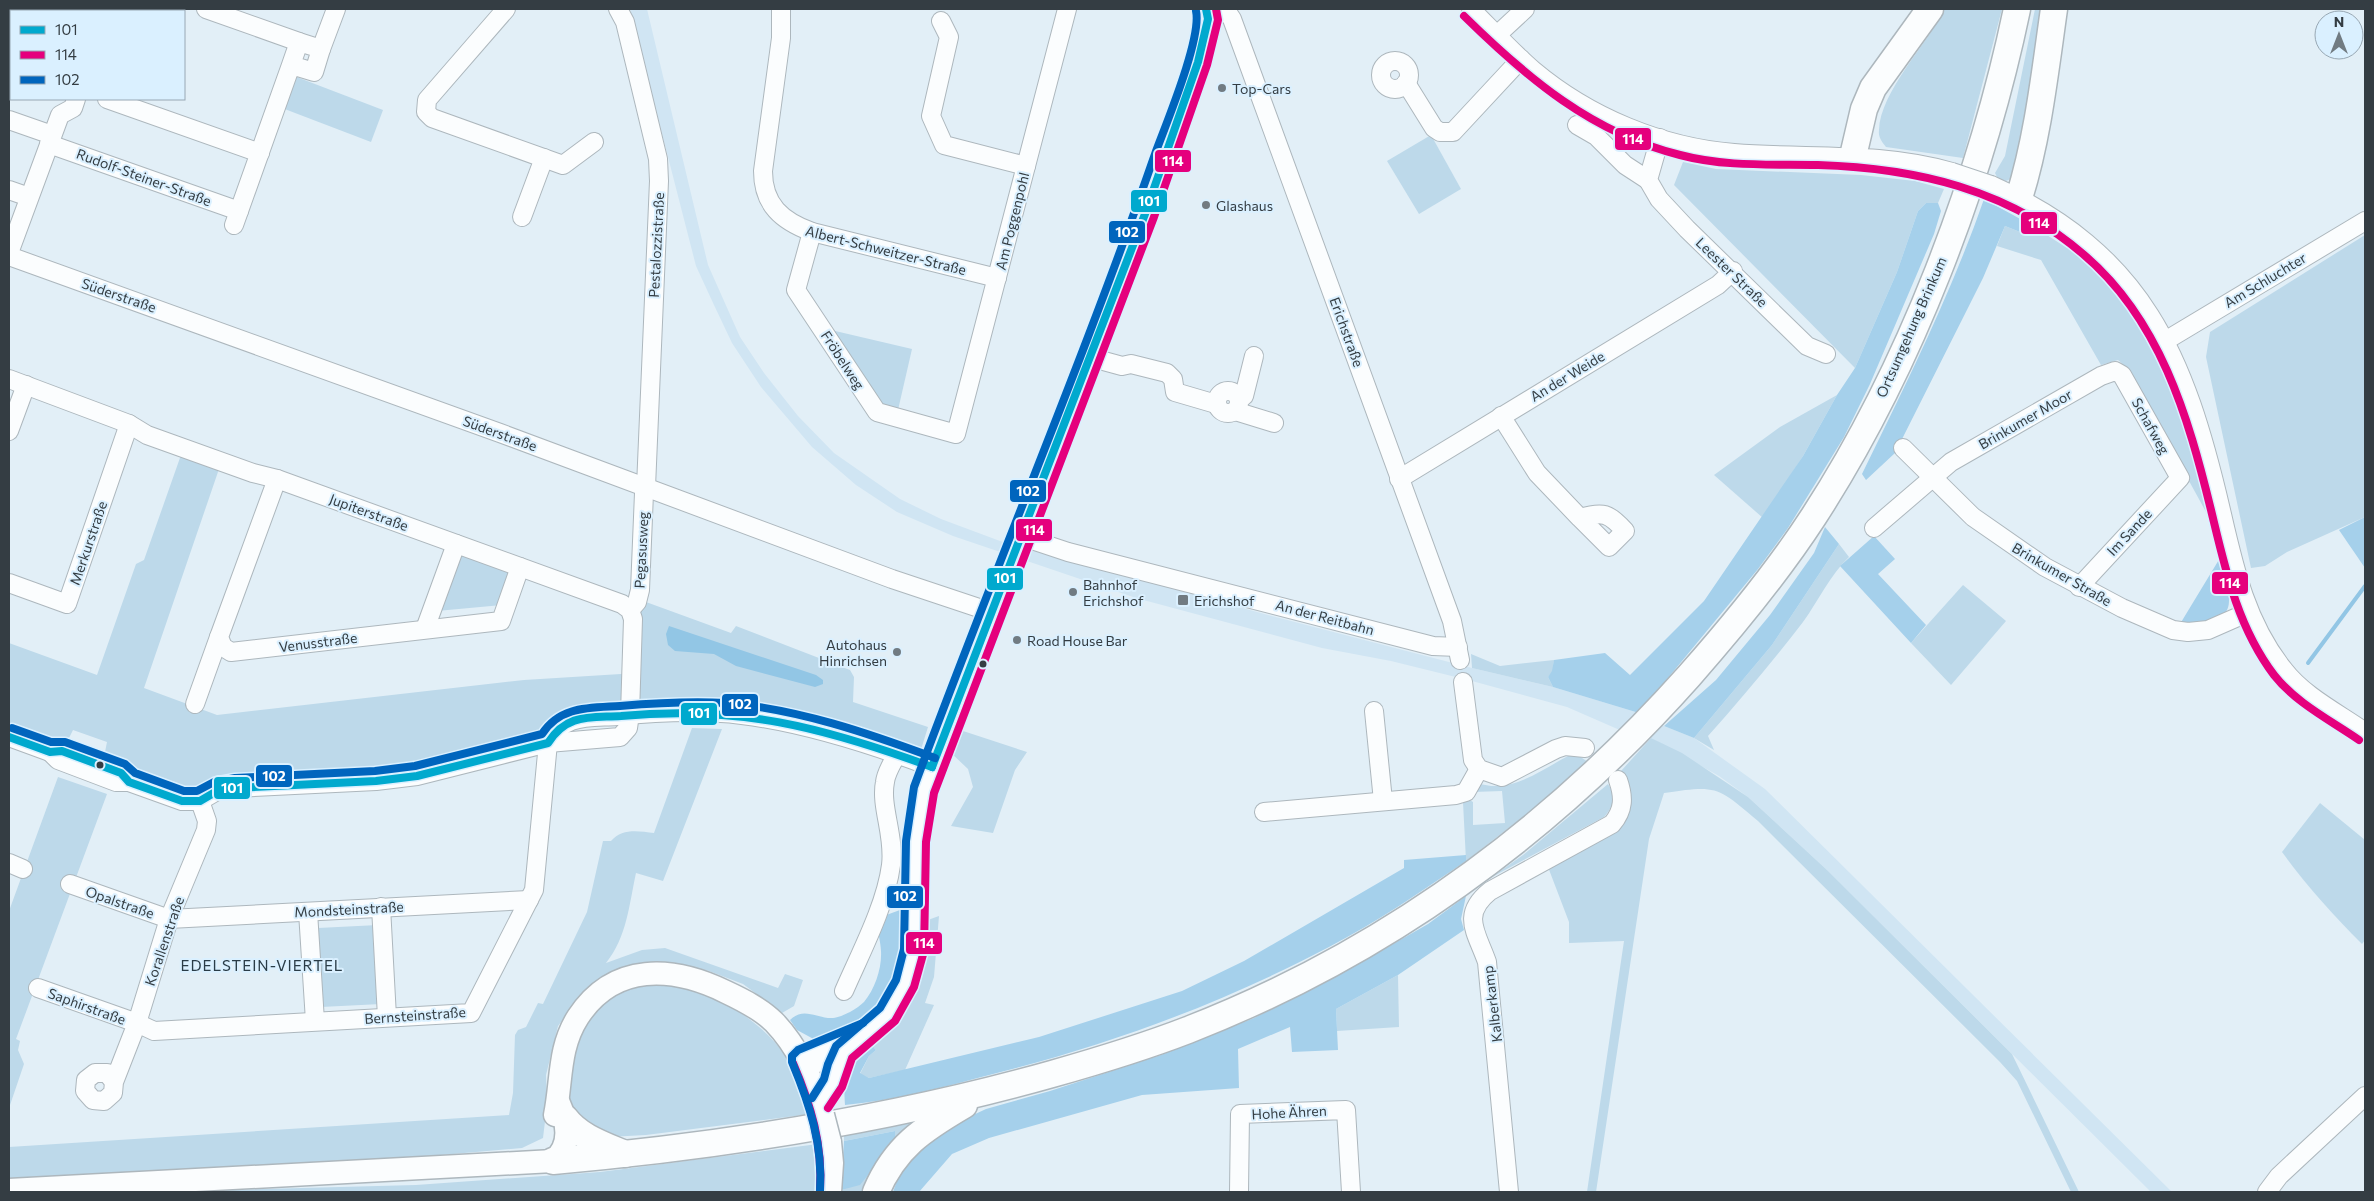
<svg xmlns="http://www.w3.org/2000/svg" width="2374" height="1201" viewBox="0 0 2374 1201" font-family="Commissioner,sans-serif">
<style>
.built{fill:#d0e5f3}
.green{fill:#bdd9ea}
.forest{fill:#a5d0eb}
.water{fill:#92c6e5}
.lines{fill:none;stroke-linecap:round;stroke-linejoin:round}
.stream{stroke:#92c6e5;stroke-width:4}
.minor-casing{stroke:#adb7bd;stroke-width:20}
.major-casing{stroke:#adb7bd;stroke-width:25}
.highway-casing{stroke:#adb7bd;stroke-width:29}
.minor{stroke:#fbfdfe;stroke-width:18}
.major{stroke:#fbfdfe;stroke-width:22}
.highway{stroke:#fbfdfe;stroke-width:26}
.minor-bridge-casing{stroke:#adb7bd;stroke-width:20;stroke-linecap:butt}
.major-bridge-casing{stroke:#adb7bd;stroke-width:25;stroke-linecap:butt}
.minor-bridge{stroke:#fbfdfe;stroke-width:18}
.major-bridge{stroke:#fbfdfe;stroke-width:22}
.bus-1-casing{stroke:#daf0ff;stroke-width:11}
.bus-2-casing{stroke:#daf0ff;stroke-width:11}
.bus-3-casing{stroke:#daf0ff;stroke-width:11}
.bus-1{stroke:#00a9ce;stroke-width:8}
.bus-2{stroke:#e5007d;stroke-width:8}
.bus-3{stroke:#0065bd;stroke-width:8}
.poi-dot{fill:#717b82;stroke:#daf0ff;stroke-width:2}
.bus-dot{fill:#343d43;stroke:#daf0ff;stroke-width:2}
.labels{text-anchor:middle;dominant-baseline:central;stroke-width:4;stroke-linejoin:round;paint-order:stroke}
.poi-label{font-size:14px;fill:#343d43;stroke:#daf0ff;text-anchor:start}
.street-label{font-size:14px;fill:#343d43;stroke:#daf0ff}
.neighbourhood-label{font-size:15px;letter-spacing:1px;fill:#2a3c47;stroke:#daf0ff}
.line-badge{stroke:#daf0ff;stroke-width:2}
.badge-label{font-size:14px;text-anchor:middle;font-weight:bold;fill:#fff}
</style>
<rect width="100%" height="100%" fill="#e2eff7"/>
<polygon class="built" points="630,9 647,9 708,265 740,337 764,373 798,416 834,453 900,499 941,519 1000,541 1268,615 1472,668 1553,687 1639,713 1664,726 1694,738 1765,789 2172,1192 2151,1192 1827,870 1748,797 1719,776 1651,738 1622,731 1567,707 1472,681 1391,661 1322,648 1136,598 953,536 897,512 856,485 812,447 761,387 732,343 714,305 696,266"/>
<g class="green">
<path d="M1945,9H2002L1963,158L1886,147C1882,142 1878,137 1879,130C1880,92 1928,43 1945,9Z"/>
<polygon points="2035,9 2043,9 2027,118 2013,178 2006,181 1998,179 1995,173 2005,156"/>
<polygon points="294,76 383,110 371,142 282,108"/>
<polygon points="1431,135 1461,189 1419,214 1387,161"/>
<polygon points="1683,162 1716,169 1861,175 1915,181 1944,189 1938,203 1926,203 1918,211 1897,272 1855,368 1674,185"/>
<path d="M2005,226L2025,234L2033,226L2067,248L2071,244L2105,272L2143,319C2142,331 2151,349 2162,354L2182,404L2211,521L2127,368L2118,360L2101,365L2041,260L1997,246Z"/>
<polygon points="2365,235 2365,517 2287,552 2265,566 2251,568 2206,357 2210,332"/>
<polygon points="831,330 912,349 898,410 882,404"/>
<polygon points="1837,395 1803,456 1763,518 1714,475 1780,427"/>
<polygon points="181,455 219,469 144,688 217,715 524,680 637,673 636,612 646,602 731,633 736,626 850,670 854,677 853,702 928,727 919,756 781,716 554,723 541,736 464,758 460,754 432,761 431,766 415,769 412,766 402,767 398,773 290,778 288,773 259,773 256,779 187,796 186,791 159,782 155,785 118,769 120,764 104,757 107,742 73,730 64,748 28,738 28,733 9,726 9,643 97,675 136,564 144,560"/>
<path d="M1839,544L1849,557C1830,575 1819,600 1803,622C1773,661 1741,699 1708,736L1714,750L1694,738L1772,645Z"/>
<polygon points="458,554 509,567 512,574 502,605 437,611"/>
<polygon points="1963,585 2006,621 1951,685 1911,643"/>
<polygon points="1471,654 1500,666 1554,660 1553,671 1548,677 1553,687 1472,668"/>
<path d="M692,728L722,729L663,881L636,873C629,905 627,937 606,963L642,950L665,948L778,988L785,974L803,980L794,1006L782,1013L743,984L709,971L676,964L644,963L607,977L581,994L558,1026L546,1075L547,1105L543,1138L522,1148L396,1159L9,1178V1147L509,1115L513,1093L515,1035L518,1030L526,1027L538,1003L543,1004L587,912L603,841H611C622,828 638,831 654,833Z"/>
<polygon points="957,729 1027,752 1015,770 993,833 951,826 973,787 968,769 949,751"/>
<path d="M1651,738L1682,753L1748,797L1827,870L2012,1054L2079,1192H2071L2017,1081L2000,1062L1758,821C1717,786 1717,785 1664,793L1649,839L1596,1192H1587L1624,941L1569,943V922L1548,867L1620,828C1634,808 1634,791 1621,771Z"/>
<path d="M1570,755L1579,756L1588,762L1550,796L1466,861L1463,802L1468,799L1473,802V825L1505,823L1502,791L1473,792L1478,783C1511,795 1542,769 1570,755Z"/>
<polygon points="58,777 107,794 16,1039 20,1041 18,1050 24,1064 9,1108 9,911"/>
<path d="M1608,784C1616,796 1614,806 1604,817L1492,877L1523,855Z"/>
<path d="M2320,803L2365,840V940L2362,944C2333,915 2306,885 2282,852Z"/>
<path d="M939,916L934,977L925,1003L934,1005L905,1070L869,1078L860,1074L869,1056L876,1050L870,1043C909,1011 923,970 925,921Z"/>
<polygon points="378,925 381,1004 321,1007 318,928"/>
<polygon points="1398,975 1399,1027 1337,1031 1336,1009"/>
<path d="M639,983C655,984 675,982 689,987C737,1003 785,1040 804,1088C808,1096 808,1106 810,1114L646,1135L609,1137L573,1113L568,1097L576,1040L592,1013L618,991Z"/>
<polygon points="938,1114 870,1192 841,1192 895,1131 844,1141 844,1134"/>
<polygon points="818,1144 821,1158 818,1192 155,1192 416,1185 600,1172"/>
</g>
<g class="forest">
<path d="M1984,199L2033,226L2025,234L2005,226L1983,278L1895,453L1866,480L1862,474C1906,384 1951,294 1984,199Z"/>
<polygon points="1926,203 1938,203 1941,211 1934,234 1870,384 1844,437 1788,528 1758,569 1639,713 1553,687 1548,677 1552,671 1554,660 1605,653 1630,675 1704,601 1803,456 1837,395 1855,368 1897,272 1918,211"/>
<polygon points="2365,517 2365,568 2339,530"/>
<polygon points="1825,527 1839,544 1772,645 1694,738 1664,726 1716,680 1770,615 1814,553"/>
<polygon points="1874,536 1895,559 1878,574 1926,625 1911,643 1840,566"/>
<path d="M2220,558C2233,608 2241,621 2180,624Z"/>
<path d="M1466,855V861C1422,891 1377,922 1329,947C1223,1003 1109,1045 993,1074C944,1087 896,1100 845,1105C843,1073 844,1063 870,1043L876,1050L869,1056L860,1073L869,1078L1039,1037L1182,991L1244,961L1404,868V860Z"/>
<polygon points="1466,896 1461,919 1464,930 1398,975 1336,1009 1338,1050 1292,1052 1290,1027 1238,1049 1239,1088 1142,1095 989,1138 952,1154 919,1192 893,1192 905,1158 928,1136 986,1109 1050,1091 1161,1055 1254,1018 1353,967 1428,924"/>
<path d="M908,907C907,923 907,939 905,954C899,1000 864,1034 819,1042L797,1030L790,1020C804,1006 817,1019 833,1018C843,1017 858,1008 864,1002C875,989 882,968 881,951C880,934 876,936 881,917Z"/>
<polygon points="895,1131 895,1141 860,1185 841,1190 844,1141"/>
</g>
<polygon class="water" points="669,626 816,675 823,680 823,684 815,687 736,666 714,654 675,651 668,645 666,634"/>
<g class="lines">
<polyline class="stream" points="2308,663 2365,586"/>
<defs>
<g id="minor">
<polyline points="76,9 83,11"/>
<polyline points="206,9 299,42"/>
<polyline points="506,9 427,100 426,112 432,118 563,165 594,142"/>
<polyline points="618,9 625,22 658,159 659,181 646,487 644,493 640,590 637,602 630,610"/>
<path d="M781,9V38L763,171C763,205 782,221 812,232L997,278"/>
<polyline points="1222,9 1226,10 1232,19 1452,621 1460,660"/>
<path d="M1471,9C1491,29 1511,51 1533,70C1589,117 1661,147 1734,153C1808,159 1879,151 1952,172"/>
<polyline points="108,11 109,9"/>
<polyline points="941,21 949,37 931,116 944,145 1026,166"/>
<polyline points="1497,35 1525,9"/>
<polyline points="321,49 336,9"/>
<polyline points="9,52 11,53"/>
<circle cx="1395" cy="75" r="14"/>
<polyline points="1406,83 1434,128 1440,132 1453,132 1521,59"/>
<polyline points="107,99 260,153"/>
<polyline points="9,120 52,135"/>
<polyline points="1577,125 1596,136 1625,165 1648,180"/>
<polyline points="1660,138 1648,180 1659,199 1687,229 1807,346 1826,354"/>
<polyline points="49,144 239,211"/>
<path d="M1991,185C2144,253 2185,356 2221,510C2234,567 2246,623 2284,670C2304,696 2338,713 2365,732"/>
<polyline points="9,190 29,197"/>
<polyline points="522,217 544,158"/>
<polyline points="234,225 291,65 314,72 321,49 299,42 291,65"/>
<polyline points="812,232 796,290 877,412 956,434 1067,9"/>
<polyline points="9,253 60,115 73,108 76,99"/>
<polyline points="9,256 500,433 892,579 991,612"/>
<polyline points="2165,341 2365,221"/>
<polyline points="1089,357 1122,366 1131,364 1167,373 1173,379 1175,392 1216,404"/>
<polyline points="9,379 129,424 147,435 253,473 277,479 622,604 630,610 633,619 630,714 628,728 620,737 548,743 417,776 376,781 235,788 217,791 200,801 182,801 129,782 116,782 58,760 50,752"/>
<circle cx="1228" cy="402" r="11"/>
<polyline points="1239,399 1244,396 1254,356"/>
<polyline points="1235,411 1274,423"/>
<path d="M1501,416L1537,473L1580,518C1603,511 1609,513 1625,531L1609,547L1580,518"/>
<polyline points="9,431 26,385"/>
<polyline points="1903,448 1973,517 2045,567 2122,608 2173,630 2188,632 2208,630 2249,612"/>
<polyline points="277,479 219,637 223,647 231,652 501,621 520,567"/>
<polyline points="1399,479 1718,285 1733,271"/>
<polyline points="1874,528 1951,462 2101,376 2115,371 2122,375 2180,478 2079,587"/>
<polyline points="1020,536 1068,552 1433,646 1458,647"/>
<polyline points="9,583 67,604 129,424"/>
<polyline points="425,629 456,544"/>
<polyline points="1463,682 1473,760 1479,769 1502,777 1556,749 1565,746 1585,748"/>
<polyline points="195,704 219,637"/>
<polyline points="1374,711 1383,801"/>
<polyline points="9,737 50,752 62,751"/>
<polyline points="1264,812 1456,795 1466,792 1479,769"/>
<polyline points="9,863 23,869"/>
<polyline points="70,884 169,919 529,900"/>
<polyline points="381,907 387,1017"/>
<polyline points="308,912 315,1021"/>
<path d="M38,988L137,1023L154,1031L471,1013L534,890L548,743C563,714 587,718 617,716C658,712 701,710 742,715C806,723 871,744 932,767"/>
<path d="M844,991C860,954 886,905 891,865C895,836 880,806 885,782C886,772 893,762 897,754"/>
<path d="M802,1059C820,1070 839,1057 852,1044C863,1033 879,1026 889,1012C926,963 913,899 916,842C917,825 921,807 924,790L1145,214L1198,62L1208,19L1206,9"/>
<polyline points="802,1059 847,1041"/>
<polyline points="114,1082 107,1073 95,1073 86,1080 85,1091 93,1100 104,1101 113,1093 114,1082 137,1023 169,919 206,830 207,821 200,801"/>
<polyline points="820,1103 833,1083 837,1067 844,1052"/>
<polyline points="1239,1192 1240,1114 1346,1110 1351,1192"/>
<path d="M1509,1192L1487,962C1477,933 1460,915 1490,891L1612,824C1624,810 1624,797 1618,780"/>
<polyline points="2267,1192 2279,1176 2365,1096"/>
</g>
<g id="major">
<path d="M555,1115C562,1081 558,1048 578,1017C614,962 673,966 726,992C743,1000 761,1009 774,1022C799,1048 813,1080 823,1115"/>
<polyline points="830,1142 832,1163 830,1192"/>
<path d="M9,1190L553,1161C573,1145 567,1121 558,1101"/>
</g>
<g id="highway">
<polyline points="1853,156 1864,109 1873,88 1930,9"/>
<path d="M2019,198C2038,137 2045,72 2054,9"/>
<path d="M565,1118C579,1137 604,1145 625,1154"/>
<path d="M553,1161C722,1146 889,1120 1052,1074C1098,1061 1144,1047 1188,1030C1383,954 1550,832 1689,676C1734,625 1777,573 1814,516C1910,368 1981,181 2017,9"/>
<path d="M876,1192C895,1147 923,1129 964,1105"/>
</g>
</defs>
<use href="#minor" class="minor-casing"/>
<use href="#major" class="major-casing"/>
<use href="#highway" class="highway-casing"/>
<use href="#minor" class="minor"/>
<use href="#major" class="major"/>
<use href="#highway" class="highway"/>
<defs>
<polyline id="minor-bridge" points="1952,172 1991,185"/>
<polyline id="major-bridge" points="823,1115 830,1142"/>
</defs>
<use href="#minor-bridge" class="minor-bridge-casing"/>
<use href="#major-bridge" class="major-bridge-casing"/>
<use href="#minor-bridge" class="minor-bridge"/>
<use href="#major-bridge" class="major-bridge"/>
<defs>
<g id="bus-1">
<path d="M9,737L50,752L62,751L121,773L129,782L182,801H200L217,791L235,788L376,781L417,776L548,743C567,713 590,718 621,716C738,705 823,727 932,767"/>
<polyline points="932,767 1145,214 1198,62 1208,19 1206,9"/>
</g>
<g id="bus-2">
<path d="M1464,16C1527,78 1592,133 1680,155C1725,167 1772,164 1818,165C1915,168 2008,189 2083,254C2160,319 2188,416 2211,510C2225,568 2237,626 2274,675C2296,703 2330,720 2359,740"/>
<path d="M793,1063C811,1105 823,1145 820,1191"/>
<polyline points="828,1108 842,1087 852,1058 895,1021 914,987 924,951 926,842 934,793 1154,217 1207,65 1218,20 1216,9"/>
</g>
<g id="bus-3">
<path d="M12,728L51,742H65L125,764L135,773L184,791H197L214,782L235,778L375,771L415,766L542,734C560,706 589,708 620,706C655,703 691,701 726,703C798,709 868,733 935,758"/>
<path d="M812,1098L824,1079L828,1064L836,1046L880,1008L896,980L904,949L906,841L914,787C992,575 1081,367 1155,154C1166,124 1202,38 1196,11"/>
<path d="M820,1191C823,1145 810,1105 792,1062V1056L798,1050L863,1023"/>
</g>
</defs>
<use href="#bus-1" class="bus-1-casing"/>
<use href="#bus-2" class="bus-2-casing"/>
<use href="#bus-3" class="bus-3-casing"/>
<use href="#bus-1" class="bus-1"/>
<use href="#bus-2" class="bus-2"/>
<use href="#bus-3" class="bus-3"/>
</g>
<g class="poi-dot">
<circle cx="1222" cy="88" r="5"/>
<circle cx="1206" cy="205" r="5"/>
<circle cx="1073" cy="592" r="5"/>
<rect x="1177" y="594" width="12" height="12" rx="2.5"/>
<circle cx="1017" cy="640" r="5"/>
<circle cx="897" cy="652" r="5"/>
</g>
<g class="bus-dot">
<circle cx="983" cy="664" r="4.5"/>
<circle cx="100" cy="765" r="4.5"/>
</g>
<g class="labels">
<g class="poi-label">
<text x="1232" y="88">Top-Cars</text>
<text x="1216" y="205">Glashaus</text>
<text x="1083" y="584">Bahnhof<tspan x="1083" dy="16">Erichshof</tspan></text>
<text x="1194" y="600">Erichshof</text>
<text x="1027" y="640">Road House Bar</text>
<text x="887" y="644" text-anchor="end">Autohaus<tspan x="887" dy="16">Hinrichsen</tspan></text>
</g>
<g class="street-label">
<text transform="translate(144 177) rotate(20)">Rudolf-Steiner-Straße</text>
<text transform="translate(1012 221) rotate(-76)">Am Poggenpohl</text>
<text transform="translate(656 245) rotate(-87)">Pestalozzistraße</text>
<text transform="translate(886 250) rotate(14)">Albert-Schweitzer-Straße</text>
<text transform="translate(1732 272) rotate(44)">Leester Straße</text>
<text transform="translate(2265 280) rotate(-31)">Am Schluchter</text>
<text transform="translate(119 295) rotate(19)">Süderstraße</text>
<text transform="translate(1911 327) rotate(-66)">Ortsumgehung Brinkum</text>
<text transform="translate(1347 332) rotate(70)">Erichstraße</text>
<text transform="translate(843 360) rotate(57)">Fröbelweg</text>
<text transform="translate(1567 376) rotate(-31)">An der Weide</text>
<text transform="translate(2025 419) rotate(-30)">Brinkumer Moor</text>
<text transform="translate(2151 426) rotate(61)">Schafweg</text>
<text transform="translate(500 433) rotate(20)">Süderstraße</text>
<text transform="translate(369 512) rotate(20)">Jupiterstraße</text>
<text transform="translate(2129 532) rotate(-47)">Im Sande</text>
<text transform="translate(88 543) rotate(-71)">Merkurstraße</text>
<text transform="translate(641 550) rotate(-87)">Pegasusweg</text>
<text transform="translate(2062 574) rotate(30)">Brinkumer Straße</text>
<text transform="translate(1325 617) rotate(15)">An der Reitbahn</text>
<text transform="translate(318 642) rotate(-7)">Venusstraße</text>
<text transform="translate(120 902) rotate(19)">Opalstraße</text>
<text transform="translate(349 909) rotate(-3)">Mondsteinstraße</text>
<text transform="translate(164 941) rotate(-71)">Korallenstraße</text>
<text transform="translate(1492 1004) rotate(-97)">Kalberkamp</text>
<text transform="translate(87 1006) rotate(20)">Saphirstraße</text>
<text transform="translate(415 1015) rotate(-4)">Bernsteinstraße</text>
<text transform="translate(1289 1112) rotate(-3)">Hohe Ähren</text>
</g>
<g class="neighbourhood-label">
<text x="262" y="965">EDELSTEIN-VIERTEL</text>
</g>
</g>
<g class="line-badge">
<rect x="1614" y="127" width="38" height="24" rx="5" fill="#e5007d"/>
<rect x="1154" y="149" width="38" height="24" rx="5" fill="#e5007d"/>
<rect x="1130" y="189" width="38" height="24" rx="5" fill="#00a9ce"/>
<rect x="2020" y="211" width="38" height="24" rx="5" fill="#e5007d"/>
<rect x="1108" y="220" width="38" height="24" rx="5" fill="#0065bd"/>
<rect x="1009" y="479" width="38" height="24" rx="5" fill="#0065bd"/>
<rect x="1015" y="518" width="38" height="24" rx="5" fill="#e5007d"/>
<rect x="986" y="567" width="38" height="24" rx="5" fill="#00a9ce"/>
<rect x="2211" y="571" width="38" height="24" rx="5" fill="#e5007d"/>
<rect x="721" y="693" width="38" height="24" rx="5" fill="#0065bd"/>
<rect x="680" y="702" width="38" height="24" rx="5" fill="#00a9ce"/>
<rect x="255" y="764" width="38" height="24" rx="5" fill="#0065bd"/>
<rect x="213" y="776" width="38" height="24" rx="5" fill="#00a9ce"/>
<rect x="886" y="885" width="38" height="24" rx="5" fill="#0065bd"/>
<rect x="905" y="931" width="38" height="24" rx="5" fill="#e5007d"/>
</g>
<g class="badge-label">
<text x="1633" y="144">114</text>
<text x="1173" y="166">114</text>
<text x="1149" y="206">101</text>
<text x="2039" y="228">114</text>
<text x="1127" y="237">102</text>
<text x="1028" y="496">102</text>
<text x="1034" y="535">114</text>
<text x="1005" y="583">101</text>
<text x="2230" y="588">114</text>
<text x="740" y="709">102</text>
<text x="699" y="718">101</text>
<text x="274" y="781">102</text>
<text x="232" y="793">101</text>
<text x="905" y="901">102</text>
<text x="924" y="948">114</text>
</g>
<rect width="2374" height="1201" fill="none" stroke="#343d43" stroke-width="20"/>
<rect x="10" y="10" width="175" height="90" fill="#daf0ff" stroke="#98a8b4"/>
<rect x="20" y="26" width="25" height="8" fill="#00a9ce" stroke="#98a8b4"/>
<text x="55" y="35" font-size="15" fill="#343d43">101</text>
<rect x="20" y="51" width="25" height="8" fill="#e5007d" stroke="#98a8b4"/>
<text x="55" y="60" font-size="15" fill="#343d43">114</text>
<rect x="20" y="76" width="25" height="8" fill="#0065bd" stroke="#98a8b4"/>
<text x="55" y="85" font-size="15" fill="#343d43">102</text>
<g transform="translate(2339 35)"><circle r="24" fill="#daf0ff" stroke="#98a8b4"/>
<path d="M0-4L9 19L0 12L-9 19Z" fill="#717b82"/>
<text y="-8" font-size="14" font-weight="bold" text-anchor="middle" fill="#343d43">N</text>
</g>
</svg>
